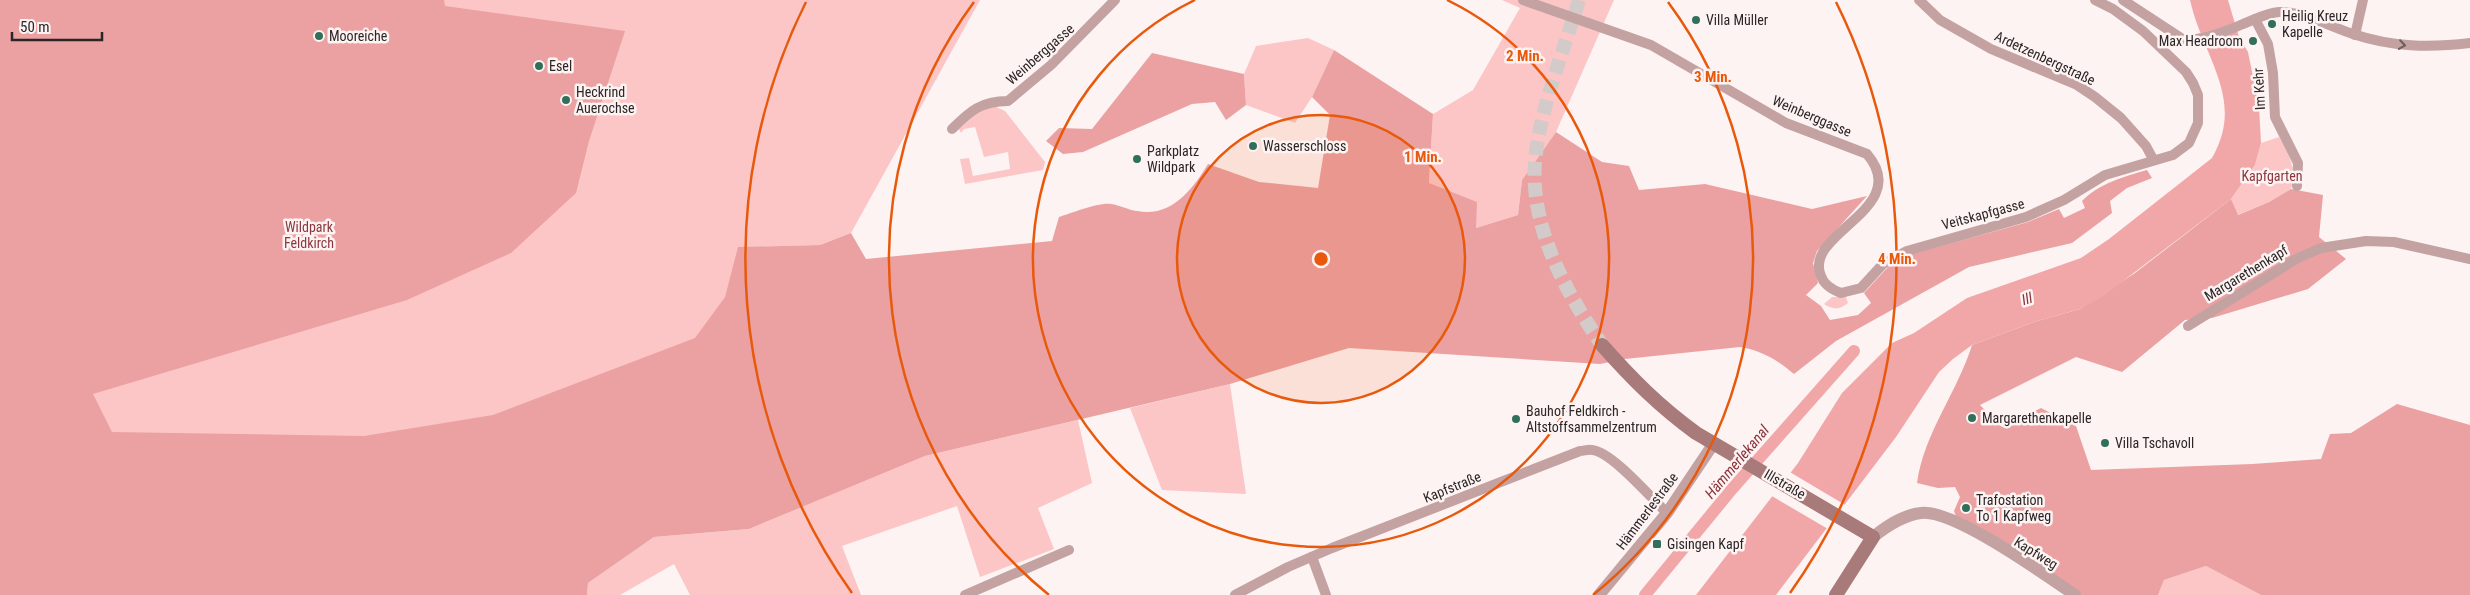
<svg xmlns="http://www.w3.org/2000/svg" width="2470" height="595" viewBox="0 0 2470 595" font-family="'Roboto Condensed',sans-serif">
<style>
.green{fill:#fcc6c6}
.forest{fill:#eba1a2}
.water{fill:#f1a7a8}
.pier{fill:#fdf3f3}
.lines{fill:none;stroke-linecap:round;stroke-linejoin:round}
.canal{stroke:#f1a7a8;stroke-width:12}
.secondary-tunnel{stroke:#d3caca;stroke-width:14;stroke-dasharray:14 7;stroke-linecap:butt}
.minor{stroke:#c4a2a2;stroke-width:10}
.tertiary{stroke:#c4a2a2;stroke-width:12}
.secondary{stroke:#a97a7a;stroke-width:14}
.oneway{stroke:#705d5d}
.ring{fill:none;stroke:#e8590c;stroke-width:2.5}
.poi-dot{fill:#326f5a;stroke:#fdf3f3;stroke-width:2}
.labels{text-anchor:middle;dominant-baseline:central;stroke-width:5;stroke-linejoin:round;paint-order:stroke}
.poi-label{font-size:14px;fill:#2b2525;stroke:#fdf3f3;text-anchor:start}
.street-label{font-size:14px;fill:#2b2525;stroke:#fdf3f3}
.park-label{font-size:14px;fill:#8c363d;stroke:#fdf3f3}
.water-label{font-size:15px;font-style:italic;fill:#873138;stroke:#fdf3f3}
.centre{fill:#e8590c;stroke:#fdf3f3;stroke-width:2.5}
.ring-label{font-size:15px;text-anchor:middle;font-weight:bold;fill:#e8590c;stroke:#fdf3f3;stroke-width:5;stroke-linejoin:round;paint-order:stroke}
</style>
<rect width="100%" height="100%" fill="#fdf3f3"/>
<g class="green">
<polygon points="0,0 980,0 851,233 820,245 741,247 725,297 696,338 441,452 125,458 83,413"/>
<polygon points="1502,0 1614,0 1556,132 1522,180 1518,215 1476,228 1429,183 1433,114 1473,90 1520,8"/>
<polygon points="1308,38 1334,50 1312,97 1295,123 1246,105 1244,74 1256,46"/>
<polygon points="994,106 1005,111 1045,162 1043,170 965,184 960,159 969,158 973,176 1010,169 1008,152 984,157 975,127 964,129 961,133 959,129 977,112"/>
<path d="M2279,137C2289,155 2297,169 2291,189L2269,202L2237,215L2231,199L2255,165L2261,143Z"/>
<path d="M1832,297H1846L1848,303C1840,310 1833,310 1824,304Z"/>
<polygon points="1230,384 1246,494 1162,490 1130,408"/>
<polygon points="1078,420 1092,483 1038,508 1054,549 980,577 957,506 842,546 861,595 690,595 674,564 620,595 587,595 588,583 654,537 749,529 925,456"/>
<polygon points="2206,566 2261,595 2158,595 2164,580"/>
</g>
<g class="forest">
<path d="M0,0H444L445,6L625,31L589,141L576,193L511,253L407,300L93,394L112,432L364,436L493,415L695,338L725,297L738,247L820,245L851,233L866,259L1052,241L1059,217C1072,213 1099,202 1111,204C1120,205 1128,210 1137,211C1171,218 1193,189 1208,164L1259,182L1318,188L1330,115L1312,97L1334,50L1433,114L1429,183L1477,202L1476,228L1518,215L1522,180L1556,132L1602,162L1629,166L1639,190L1705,184L1812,209L1867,196L1817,251L1813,263L1818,283L1806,295L1821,306L1830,320L1858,315L1871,303L1864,293L1887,268L1909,255L2028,222L2059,209L2064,218L2085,208L2082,201C2100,183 2123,177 2147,170L2152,178L2127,188L2110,201L2112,213L2072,243L1969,267L1836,341L1794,374C1779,361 1761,350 1740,347L1625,359L1600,364L1349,348L1230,384L925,456L749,529L654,537L588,583L587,595H0Z"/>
<polygon points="1152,53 1244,74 1246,105 1226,120 1215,102 1192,104 1083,152 1063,154 1046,141 1059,128 1092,129"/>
<path d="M2291,189L2323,195L2319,237L2346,259L2308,289L2212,318L2185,320L2122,372L2076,357L1980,405L2002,427L2041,408L2076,426L2091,470L2252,464L2321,459L2330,434L2351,433L2397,404L2470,425V595H2261L2206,566L2164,580L2158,595H2075L1958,522L1954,511L1960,497L1955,487L1938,488L1917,483C1924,433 1957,393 1972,345L2034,322L2080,309L2135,273L2231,199L2238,215L2269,202Z"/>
</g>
<path class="water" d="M2190,0H2228L2239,37L2248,52L2259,106L2261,143L2255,165L2231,199L2102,297L2080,309L2034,322L1972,345L1953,359L1939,372L1896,437L1776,595H1696L1798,463L1842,393L1892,343L1914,333L1967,298L2081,258L2109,239L2212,158C2246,99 2203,58 2190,0Z"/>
<polygon class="pier" points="1788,471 1847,506 1828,529 1770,495"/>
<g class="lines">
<polyline class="canal" points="1645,595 1732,489 1854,351"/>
<path class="secondary-tunnel" d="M1579,0C1564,50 1539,111 1535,162C1530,228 1566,292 1602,345"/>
<g class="minor">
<path d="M1523,0L1651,45L1786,123L1867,154C1914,209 1802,233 1821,276C1824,285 1833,290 1841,293L1861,288L1883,264L1907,251L2026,217L2064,200L2105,175L2173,155L2189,143L2198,123V95L2193,83L2186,72L2143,31L2113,9L2095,0"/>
<polyline points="1919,0 1940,20 1991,49 2077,85 2095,97 2121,118 2146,146 2153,159"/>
<path d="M2123,0L2184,40C2202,40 2227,31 2243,24C2256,19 2266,13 2279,12C2301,11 2332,27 2353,34C2392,47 2429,48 2470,43"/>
<polyline points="2255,19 2268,44 2273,73 2275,117 2298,163 2297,186"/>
<polyline points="2355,35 2363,0"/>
<path d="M952,129C970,111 981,101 1008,101L1051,65L1115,0"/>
<polyline points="2188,326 2298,258 2321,248 2366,241 2394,242 2470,259"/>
<polyline points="1312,557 1326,595"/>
<polyline points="965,595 1069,550"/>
<path d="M1235,595L1288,567L1332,548L1580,451C1584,451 1588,449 1592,450C1611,451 1652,499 1667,513"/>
</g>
<g class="tertiary">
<path d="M1873,537C1887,526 1903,515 1921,513C1954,509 2045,575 2075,595"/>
<polyline points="1599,595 1667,513 1714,443"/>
</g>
<path class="secondary" d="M1602,345C1632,379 1659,406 1696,433L1873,537L1836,595"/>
</g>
<defs><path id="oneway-chevron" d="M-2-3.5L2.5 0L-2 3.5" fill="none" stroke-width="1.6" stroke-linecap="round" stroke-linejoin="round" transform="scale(1.25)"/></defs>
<use class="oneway" href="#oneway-chevron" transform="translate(2402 45) rotate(8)"/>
<circle cx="1321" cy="259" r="144" fill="#e8590c" fill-opacity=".12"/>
<g class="ring">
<circle cx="1321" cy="259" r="144"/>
<path d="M1447 0A288 288 0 1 1 1195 0"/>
<path d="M1049 595A432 432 0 0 1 974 2M1668 2A432 432 0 0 1 1593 595"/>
<path d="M852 593A576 576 0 0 1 806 2M1836 2A576 576 0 0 1 1790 593"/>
</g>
<g class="poi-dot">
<circle cx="1696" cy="20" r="5"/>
<circle cx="2272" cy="24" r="5"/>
<circle cx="319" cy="36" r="5"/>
<circle cx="2253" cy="41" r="5"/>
<circle cx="539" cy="66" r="5"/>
<circle cx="566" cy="100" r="5"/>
<circle cx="1253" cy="146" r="5"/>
<circle cx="1137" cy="159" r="5"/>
<circle cx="1972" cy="418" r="5"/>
<circle cx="1516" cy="419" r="5"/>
<circle cx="2105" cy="443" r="5"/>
<circle cx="1966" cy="508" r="5"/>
<rect x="1652" y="539" width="10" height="10" rx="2.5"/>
</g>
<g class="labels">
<g class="poi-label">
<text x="2282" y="16">Heilig Kreuz<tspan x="2282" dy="16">Kapelle</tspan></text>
<text x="1706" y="20">Villa Müller</text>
<text x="329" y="36">Mooreiche</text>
<text x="2243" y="41" text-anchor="end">Max Headroom</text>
<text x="549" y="66">Esel</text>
<text x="576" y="92">Heckrind<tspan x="576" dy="16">Auerochse</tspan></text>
<text x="1263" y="146">Wasserschloss</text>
<text x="1147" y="151">Parkplatz<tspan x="1147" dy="16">Wildpark</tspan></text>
<text x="1526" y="411">Bauhof Feldkirch -<tspan x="1526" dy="16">Altstoffsammelzentrum</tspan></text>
<text x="1982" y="418">Margarethenkapelle</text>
<text x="2115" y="443">Villa Tschavoll</text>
<text x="1976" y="500">Trafostation<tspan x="1976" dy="16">To 1 Kapfweg</tspan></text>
<text x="1667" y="544">Gisingen Kapf</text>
</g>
<g class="street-label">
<text transform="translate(1040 54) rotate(-41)">Weinberggasse</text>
<text transform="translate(2045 58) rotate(25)">Ardetzenbergstraße</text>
<text transform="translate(2259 89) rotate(-93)">Im Kehr</text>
<text transform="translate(1812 116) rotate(23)">Weinberggasse</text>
<text transform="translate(1983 214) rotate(-15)">Veitskapfgasse</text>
<text transform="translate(2246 273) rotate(-31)">Margarethenkapf</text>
<text transform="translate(1785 484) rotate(30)">Illstraße</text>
<text transform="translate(1452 487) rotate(-22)">Kapfstraße</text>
<text transform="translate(1647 511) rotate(-53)">Hämmerlestraße</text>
<text transform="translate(2036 553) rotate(32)">Kapfweg</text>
</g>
<g class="park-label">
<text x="2272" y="176">Kapfgarten</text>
<text x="309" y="227">Wildpark<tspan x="309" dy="16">Feldkirch</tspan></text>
</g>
<g class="water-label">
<text transform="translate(2027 299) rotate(-17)">Ill</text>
<text transform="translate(1737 462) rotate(-50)">Hämmerlekanal</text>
</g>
</g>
<circle cx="1321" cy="259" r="8" class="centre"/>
<g class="ring-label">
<text x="1525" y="61">2 Min.</text>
<text x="1713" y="82">3 Min.</text>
<text x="1423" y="162">1 Min.</text>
<text x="1897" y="264">4 Min.</text>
</g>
<path d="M12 32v8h90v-8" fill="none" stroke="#2b2525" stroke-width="2.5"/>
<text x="20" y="32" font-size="15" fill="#2b2525" stroke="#fdf3f3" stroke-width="4" paint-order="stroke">50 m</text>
</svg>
